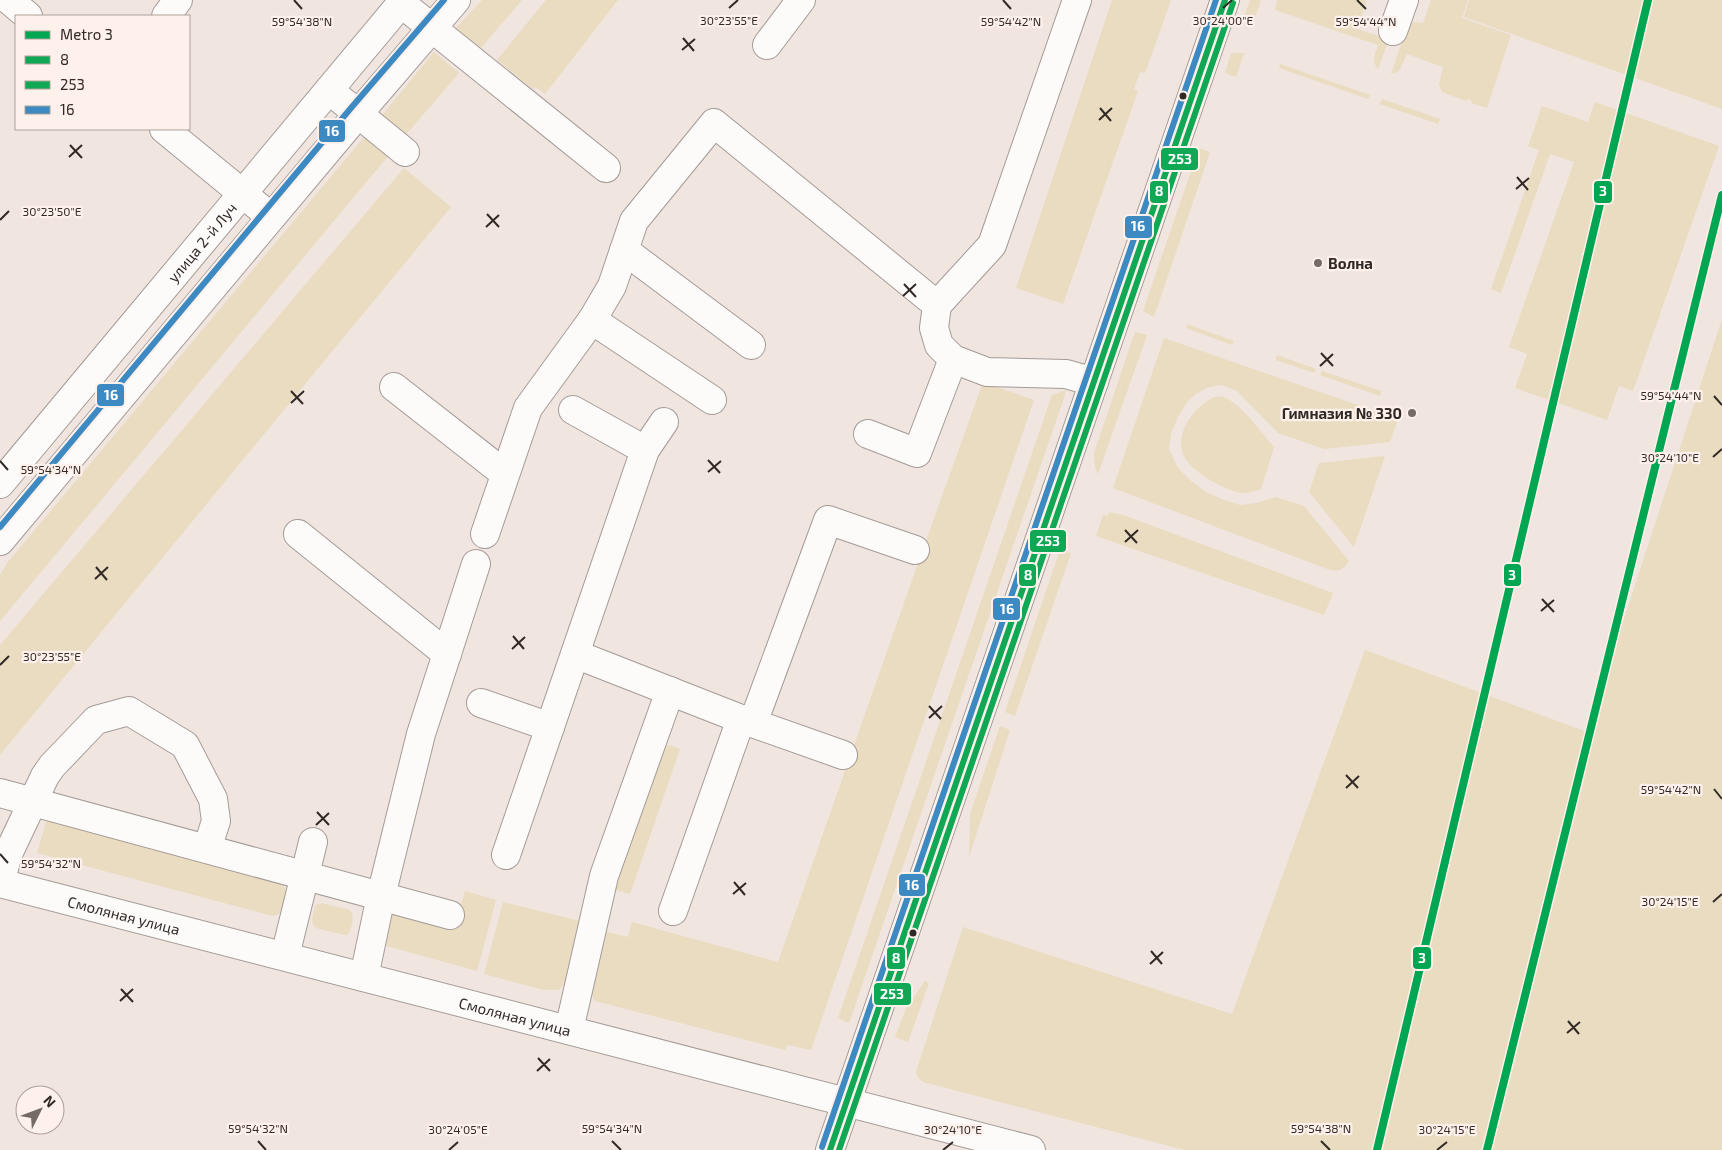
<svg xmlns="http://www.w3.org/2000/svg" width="1722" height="1150" viewBox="0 0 1722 1150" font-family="'Exo 2',sans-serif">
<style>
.green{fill:#e9dcc0}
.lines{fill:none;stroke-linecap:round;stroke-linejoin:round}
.minor-casing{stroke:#a49b97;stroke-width:30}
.major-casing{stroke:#a49b97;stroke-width:30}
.minor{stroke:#fdfbfa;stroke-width:28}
.major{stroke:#fdfbfa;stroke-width:28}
.bus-1-casing{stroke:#fef1eb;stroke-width:10}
.bus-2-casing{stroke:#fef1eb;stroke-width:10}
.bus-3-casing{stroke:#fef1eb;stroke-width:10}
.bus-1{stroke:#10a855;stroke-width:6}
.bus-2{stroke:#10a855;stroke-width:6}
.bus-3{stroke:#3d8ac2;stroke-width:6}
.metro-1-casing{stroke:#fef1eb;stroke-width:11}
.metro-1{stroke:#00a651;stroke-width:8}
.ticks{fill:none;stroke:#312925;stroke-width:2}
.bus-dot{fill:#312925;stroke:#fef1eb;stroke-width:2}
.poi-dot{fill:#746b66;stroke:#fef1eb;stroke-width:2}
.labels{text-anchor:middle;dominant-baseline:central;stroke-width:4.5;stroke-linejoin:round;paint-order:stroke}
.street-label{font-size:15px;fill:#312925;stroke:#fef1eb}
.poi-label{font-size:15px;font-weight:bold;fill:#312925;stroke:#fef1eb;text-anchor:start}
.ticks-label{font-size:12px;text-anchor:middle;fill:#312925;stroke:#fef1eb;stroke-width:4.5;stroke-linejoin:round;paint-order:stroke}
.line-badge{stroke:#fef1eb;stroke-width:2}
.badge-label{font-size:14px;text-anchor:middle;font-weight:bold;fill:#fff}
</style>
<rect width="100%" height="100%" fill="#f0e5df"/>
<g class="green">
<polygon points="482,0 522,0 479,50 455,29"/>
<polygon points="546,0 618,0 545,94 536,87 533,89 497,60"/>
<polygon points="1112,0 1171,0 1145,73 1140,72 1134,89 1138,91 1063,304 1016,288"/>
<polygon points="1250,0 1261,0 1252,26 1243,19"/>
<path d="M1277,0H1367L1357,29L1389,39L1378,69C1371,61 1375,54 1378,45L1275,10Z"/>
<polygon points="1431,0 1468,0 1462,18 1511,35 1487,108 1471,103 1472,101 1468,99 1466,101 1442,92 1439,85 1443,67 1407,54 1399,71 1391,74 1407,27 1413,22 1423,23"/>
<polygon points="1469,0 1722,0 1722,109 1464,17"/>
<polygon points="434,52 459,73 403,138 379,119"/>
<polygon points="1231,53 1244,53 1236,77 1225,73"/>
<polygon points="1280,64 1370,95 1368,99 1279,68"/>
<polygon points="1382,99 1440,119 1438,124 1380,104"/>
<polygon points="1595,102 1719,146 1633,391 1619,386 1607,420 1515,388 1527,354 1509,347 1574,162 1550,154 1501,293 1491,289 1539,150 1528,146 1542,106 1588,122"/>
<polygon points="365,136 389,155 0,621 0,575 7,563"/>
<polygon points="1199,148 1210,152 1154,317 1143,311"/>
<polygon points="404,168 451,207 0,755 0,645"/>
<polygon points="1722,319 1722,1150 1185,1150 923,1082 918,1078 916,1072 963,927 1232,1014 1365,650 1587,732"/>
<polygon points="1187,324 1234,341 1232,345 1186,328"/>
<polygon points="1135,332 1147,335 1098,474 1095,467 1094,453"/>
<path d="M1164,338L1398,419L1390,442L1324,449L1278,433L1237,391L1222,385L1209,387L1197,393L1187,402L1178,417L1171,433L1169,449L1178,468L1191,481L1206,492L1224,500L1240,505L1257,503L1275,497L1304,506L1349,561C1344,569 1340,572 1330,570L1113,488Z"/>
<polygon points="1277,355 1316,369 1314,373 1276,360"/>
<polygon points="1322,371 1381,391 1380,396 1320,375"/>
<polygon points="983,382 1034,400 811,1050 787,1045 785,1050 595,1001 592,995 592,988 603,931 628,937 632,922 778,962 918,563"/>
<polygon points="1066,390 1064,398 849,1023 838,1018 1052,395"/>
<path d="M1214,397C1216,397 1219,396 1222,397C1239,400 1262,434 1274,447L1261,489C1255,491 1249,493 1242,493C1226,491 1195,473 1186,460C1171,436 1193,408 1214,397Z"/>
<polygon points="1385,456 1354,547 1309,492 1319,463"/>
<polygon points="1109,512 1123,515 1333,593 1324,615 1096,536 1103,515 1108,516"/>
<polygon points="1060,550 1071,553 1015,716 1005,712"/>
<polygon points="1000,726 1010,730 969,857 970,814"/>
<polygon points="670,745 680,749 630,894 612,889 660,752 665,747"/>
<path d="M47,819L281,882C290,891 284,905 279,914L273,916L37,853Z"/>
<polygon points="465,891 496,900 477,971 383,945 392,912 454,928"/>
<polygon points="503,902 580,921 569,974 566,982 559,990 544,990 484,974"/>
<path d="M321,903L350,910C355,916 352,927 348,934L344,935L316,928C309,922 314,914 315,906Z"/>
<polygon points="925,981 929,983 908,1042 895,1037 906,1009"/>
</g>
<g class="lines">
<defs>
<g id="minor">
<polyline points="9,0 28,16"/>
<polyline points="401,3 606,168"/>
<polyline points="166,16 178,0"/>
<polyline points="1393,31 1404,0"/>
<polyline points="767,45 801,0"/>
<polyline points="329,90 405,152"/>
<polyline points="164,129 271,217"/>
<polyline points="624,250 751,345"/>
<polyline points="937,305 992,245 1077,0"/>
<polyline points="592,320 712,400"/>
<polyline points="394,387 505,474"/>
<polyline points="573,410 645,450"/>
<polyline points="868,434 917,453 953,359"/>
<polyline points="298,534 447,654"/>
<polyline points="485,534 528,408 592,320 612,286 634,221 714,123 937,305 934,328 939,345 953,359 987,372 1066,374 1094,382"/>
<polyline points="575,654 741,719 843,755"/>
<polyline points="481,703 550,727"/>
<polyline points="753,723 828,520 915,550"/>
<polyline points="0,793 450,915"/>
<polyline points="506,855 645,450 664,422"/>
<path id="s1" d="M0,883L1031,1150"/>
<polyline points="0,883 8,854 45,776 52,766 96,720 129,711 185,745 213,799 216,821 207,849"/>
<polyline points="673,911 741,719"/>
<polyline points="285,956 313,842"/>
<polyline points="364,977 381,896 421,734 476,564"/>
<polyline points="569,1030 604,876 670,691"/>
<polyline points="830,1150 1225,0"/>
</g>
<g id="major">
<path id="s2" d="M0,484L404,0"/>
<polyline points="0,541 358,114 456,0"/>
</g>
</defs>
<use href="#minor" class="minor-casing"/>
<use href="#major" class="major-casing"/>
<use href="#minor" class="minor"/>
<use href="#major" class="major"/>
<defs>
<polyline id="bus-1" points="830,1150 1225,0"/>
<polyline id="bus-2" points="839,1150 1233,3"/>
<g id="bus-3">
<polyline points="0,527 351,108 444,0"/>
<polyline points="822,1147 1216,0"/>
</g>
</defs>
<use href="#bus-1" class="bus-1-casing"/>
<use href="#bus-2" class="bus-2-casing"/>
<use href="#bus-3" class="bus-3-casing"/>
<use href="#bus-1" class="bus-1"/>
<use href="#bus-2" class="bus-2"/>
<use href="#bus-3" class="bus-3"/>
<defs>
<g id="metro-1">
<polyline points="1377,1150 1648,0"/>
<polyline points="1487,1150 1722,195"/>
</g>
</defs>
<use href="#metro-1" class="metro-1-casing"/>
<use href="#metro-1" class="metro-1"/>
</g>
<path class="ticks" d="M294,0L302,9M1003,0L1011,9M1357,0L1366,9M729,8L738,0M1223,8L1232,0M683,38L694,51M682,50L695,39M1100,108L1111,121M1099,120L1112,108M70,145L82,158M69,157L82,145M1517,177L1528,190M1516,189L1529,178M487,214L499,227M0,220L9,211M486,227L499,215M904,284L916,297M903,296L916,284M1321,353L1333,366M1320,366L1333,354M291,391L303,404M1714,396L1722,405M291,403L304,391M1713,457L1722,449M708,460L720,473M0,461L8,470M708,472L721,461M1125,530L1137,543M1125,542L1138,530M96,567L107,580M95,579L108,567M1542,599L1554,612M1541,611L1554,600M513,636L524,649M512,649L525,637M0,665L9,656M929,706L941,719M929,718L942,706M1346,775L1358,788M1346,788L1359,776M1714,789L1722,799M317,812L329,825M316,825L329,813M0,854L8,863M734,882L745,895M733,894L746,883M1713,902L1722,894M1151,951L1162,964M1150,964L1163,952M121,989L133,1002M120,1001L133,989M1568,1021L1579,1034M1567,1033L1580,1022M538,1058L550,1071M537,1071L550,1059M258,1141L266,1150M612,1141L621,1150M1321,1141L1330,1150M449,1150L458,1142M943,1150L953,1142M1437,1150L1447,1142"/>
<g class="bus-dot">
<circle cx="1183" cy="96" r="4.5"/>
<circle cx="913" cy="933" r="4.5"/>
</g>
<g class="poi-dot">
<circle cx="1318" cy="263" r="5"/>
<circle cx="1412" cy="413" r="5"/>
</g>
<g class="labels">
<g class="street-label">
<text stroke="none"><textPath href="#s2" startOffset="315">улица 2-й Луч</textPath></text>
<text stroke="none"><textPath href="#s1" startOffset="128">Смоляная улица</textPath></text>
<text stroke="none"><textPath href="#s1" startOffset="532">Смоляная улица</textPath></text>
</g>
<g class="poi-label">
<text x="1328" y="263">Волна</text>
<text x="1402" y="413" text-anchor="end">Гимназия № 330</text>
</g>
</g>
<g class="ticks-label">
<text x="1223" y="25">30°24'00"E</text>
<text x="729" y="25">30°23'55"E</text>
<text x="302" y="26">59°54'38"N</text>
<text x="1011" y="26">59°54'42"N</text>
<text x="1366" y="26">59°54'44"N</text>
<text x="52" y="216">30°23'50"E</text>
<text x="1671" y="400">59°54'44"N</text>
<text x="1670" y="462">30°24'10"E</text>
<text x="51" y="474">59°54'34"N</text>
<text x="52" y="661">30°23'55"E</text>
<text x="1671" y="794">59°54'42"N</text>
<text x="51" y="868">59°54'32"N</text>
<text x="1670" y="906">30°24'15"E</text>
<text x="258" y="1133">59°54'32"N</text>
<text x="612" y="1133">59°54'34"N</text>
<text x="1321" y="1133">59°54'38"N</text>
<text x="458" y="1134">30°24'05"E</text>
<text x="953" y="1134">30°24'10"E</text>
<text x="1447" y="1134">30°24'15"E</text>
</g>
<g class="line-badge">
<rect x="318" y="119" width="28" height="24" rx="5" fill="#3d8ac2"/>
<rect x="1160" y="147" width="39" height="24" rx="5" fill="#10a855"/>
<rect x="1149" y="180" width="20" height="24" rx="5" fill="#10a855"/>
<rect x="1593" y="180" width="20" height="24" rx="5" fill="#00a651"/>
<rect x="1124" y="215" width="29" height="24" rx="5" fill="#3d8ac2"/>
<rect x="96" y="383" width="29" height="24" rx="5" fill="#3d8ac2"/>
<rect x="1029" y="529" width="38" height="24" rx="5" fill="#10a855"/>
<rect x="1018" y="563" width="19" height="24" rx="5" fill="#10a855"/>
<rect x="1503" y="563" width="19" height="24" rx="5" fill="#00a651"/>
<rect x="992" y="597" width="29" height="24" rx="5" fill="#3d8ac2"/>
<rect x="898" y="873" width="28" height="24" rx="5" fill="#3d8ac2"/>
<rect x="886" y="946" width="20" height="24" rx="5" fill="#10a855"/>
<rect x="1412" y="946" width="20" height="24" rx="5" fill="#00a651"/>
<rect x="873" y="982" width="39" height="24" rx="5" fill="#10a855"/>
</g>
<g class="badge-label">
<text x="332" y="136">16</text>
<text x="1180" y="164">253</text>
<text x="1159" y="196">8</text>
<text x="1603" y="196">3</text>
<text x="1138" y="231">16</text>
<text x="111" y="400">16</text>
<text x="1048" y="546">253</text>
<text x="1028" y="580">8</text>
<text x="1512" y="580">3</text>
<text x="1007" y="614">16</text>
<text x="912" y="890">16</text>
<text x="896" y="963">8</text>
<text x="1422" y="963">3</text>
<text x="892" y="999">253</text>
</g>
<rect x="15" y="15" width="175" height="115" fill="#fef1eb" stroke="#aca19c"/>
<rect x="25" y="31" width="25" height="8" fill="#00a651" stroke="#aca19c"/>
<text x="60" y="40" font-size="15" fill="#312925">Metro 3</text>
<rect x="25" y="56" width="25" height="8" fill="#10a855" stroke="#aca19c"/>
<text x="60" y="65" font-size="15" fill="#312925">8</text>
<rect x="25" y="81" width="25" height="8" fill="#10a855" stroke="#aca19c"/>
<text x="60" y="90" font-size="15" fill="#312925">253</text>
<rect x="25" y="106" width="25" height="8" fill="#3d8ac2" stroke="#aca19c"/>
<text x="60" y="115" font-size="15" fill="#312925">16</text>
<g transform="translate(40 1110) rotate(48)"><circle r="24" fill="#fef1eb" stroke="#aca19c"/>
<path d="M0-4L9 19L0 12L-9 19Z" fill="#746b66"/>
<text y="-8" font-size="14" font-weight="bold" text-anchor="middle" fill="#312925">N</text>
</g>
</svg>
